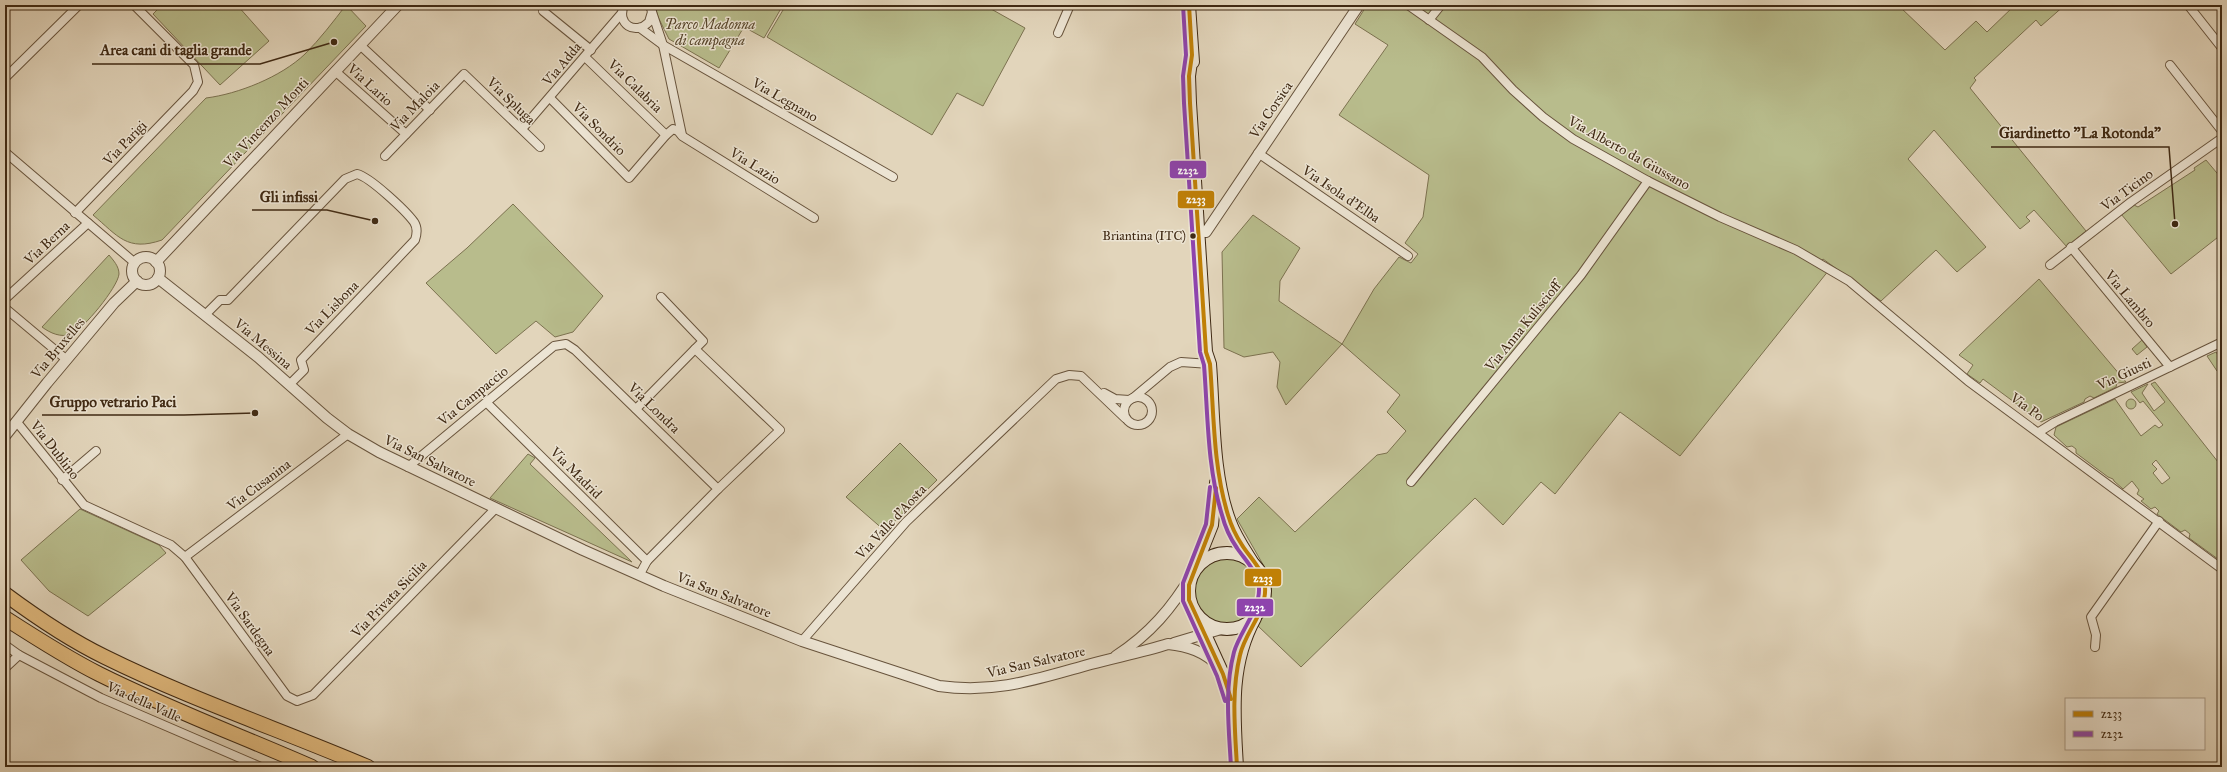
<svg xmlns="http://www.w3.org/2000/svg" width="2227" height="772" viewBox="0 0 2227 772" font-family="'IM FELL Great Primer',serif">
<style>
.green{fill:#b8bc8c;stroke:#7c7250;fill-rule:evenodd}
.lines{fill:none;stroke-linecap:round;stroke-linejoin:round}
.minor-casing{stroke:#68543d;stroke-width:10}
.tertiary-casing{stroke:#68543d;stroke-width:12}
.secondary-casing{stroke:#3f2913;stroke-width:14}
.trunk-casing{stroke:#3f2913;stroke-width:16}
.minor{stroke:#ece4d3;stroke-width:8}
.tertiary{stroke:#ece4d3;stroke-width:10}
.secondary{stroke:#ece4d3;stroke-width:12}
.trunk{stroke:#e1ba7e;stroke-width:14}
.bus-1-casing{stroke:#ece4d3;stroke-width:7}
.bus-2-casing{stroke:#ece4d3;stroke-width:7}
.bus-1{stroke:#c08006;stroke-width:4}
.bus-2{stroke:#8e44ad;stroke-width:4}
.bus-dot{fill:#3f2913;stroke:#ece4d3;stroke-width:1.5}
.labels{text-anchor:middle;dominant-baseline:central;stroke-width:3;stroke-linejoin:round;paint-order:stroke}
.bus-label{font-size:13px;fill:#3f2913;stroke:#ece4d3;text-anchor:end}
.park-label{font-size:14px;font-style:italic;fill:#57462b;stroke:#ece4d3}
.street-label{font-size:14px;fill:#3f2913;stroke:#ece4d3}
.leader{fill:none;stroke:#3f2913;stroke-width:1.5}
.callout-dot{fill:#3f2913;stroke:#ece4d3;stroke-width:1.5}
.callout-label{font-size:15px;text-anchor:middle;font-weight:bold;fill:#3f2913;stroke:#ece4d3;stroke-width:3;stroke-linejoin:round;paint-order:stroke}
.line-badge{stroke:#ece4d3;stroke-width:1.5}
.badge-label{font-size:11px;text-anchor:middle;font-weight:bold;fill:#fff}
</style>
<rect width="100%" height="100%" fill="#e2d5bb"/>
<filter id="stains"><feTurbulence type="fractalNoise" baseFrequency=".005" numOctaves="4"/><feColorMatrix values="0 0 0 0 .2 0 0 0 0 .09 0 0 0 0 .02 0 0 0 .5 -.17"/></filter>
<radialGradient id="worn" r=".72"><stop offset=".6" stop-color="#630" stop-opacity="0"/><stop offset="1" stop-color="#630" stop-opacity=".3"/></radialGradient>
<g class="green">
<polygon points="162,5 237,5 269,41 220,85 153,14"/>
<path d="M346,5L366,26L162,240C127,252 118,236 93,215L206,98C238,94 281,77 305,54C320,39 333,22 346,5Z"/>
<polygon points="655,5 783,5 764,38 744,27 719,68 669,39 658,17"/>
<polygon points="786,5 984,5 1025,28 983,106 957,93 932,135 767,37"/>
<polygon points="1367,5 1902,5 1900,7 1945,50 1976,21 1987,32 2015,5 2065,5 2041,26 2036,20 1974,78 1976,80 1970,88 2086,231 2067,247 2034,210 2026,217 2030,221 2020,229 1934,130 1908,159 1986,247 1957,272 1936,250 1881,301 1823,259 1819,263 1829,270 1680,456 1620,412 1555,494 1541,482 1503,525 1475,498 1301,667 1258,626 1270,600 1269,575 1237,519 1259,497 1295,532 1377,455 1387,453 1406,431 1387,412 1400,395 1342,344 1286,405 1277,387 1280,362 1273,352 1244,357 1224,348 1222,252 1253,215 1300,248 1280,281 1279,301 1342,344 1374,289 1399,257 1411,263 1418,254 1405,243 1423,217 1429,175 1339,115 1388,45 1355,24"/>
<polygon points="2206,160 2222,179 2222,234 2171,274 2121,214 2134,205 2138,207 2195,170 2194,168"/>
<polygon points="513,204 603,296 573,332 555,337 536,321 496,354 426,283 467,248"/>
<path d="M109,255C113,260 119,266 119,274C118,287 83,330 71,334C61,338 50,333 42,327Z"/>
<polygon points="2039,279 2126,382 2117,383 2116,387 2094,398 2090,396 2085,399 2084,402 2041,422 1983,379 1980,383 1967,374 1973,365 1959,355"/>
<polygon points="2142,340 2147,347 2137,355 2132,349"/>
<polygon points="2216,352 2222,361 2222,367 2217,371 2207,356"/>
<path d="M2155,382L2222,467V562L2189,538L2190,534L2185,530L2181,532L2157,514L2159,511L2155,507L2151,509L2141,501L2144,499L2137,494L2139,490L2132,481L2123,489L2114,481L2113,479L2108,477L2076,453V449L2072,446L2067,447L2054,435L2056,427L2115,399L2141,436L2155,425L2159,428L2163,425L2143,401L2140,403L2131,392L2148,384L2142,393L2154,411L2165,402L2151,384ZM2156,460L2170,478L2162,484L2153,473L2157,469L2152,464Z"/>
<circle cx="2131" cy="404" r="5"/>
<polygon points="900,443 937,480 885,531 846,497"/>
<polygon points="528,454 535,458 530,464 632,562 490,498"/>
<polygon points="80,509 159,545 166,553 88,616 49,591 21,560"/>
<circle cx="1227" cy="591" r="33"/>
</g>
<g class="lines">
<defs>
<g id="minor">
<path d="M624,5C616,24 635,36 649,22L652,12L650,5"/>
<polyline points="1408,5 1482,57 1513,90 1543,117 1573,139 1648,181 1720,217 1796,250 1849,281 1968,381 2222,569"/>
<polyline points="2188,5 2222,48"/>
<polyline points="543,11 591,50"/>
<polyline points="652,12 663,45 682,135"/>
<polyline points="1429,20 1441,5"/>
<polyline points="640,28 663,45 893,177"/>
<polyline points="1058,33 1070,5"/>
<polyline points="360,45 430,110"/>
<polyline points="585,57 666,135"/>
<polyline points="2170,65 2222,131"/>
<polyline points="335,71 406,134"/>
<polyline points="5,78 79,5"/>
<polyline points="550,98 629,178 666,135 673,129 678,131 682,136 814,218"/>
<polyline points="522,129 621,14"/>
<polyline points="5,152 135,263"/>
<polyline points="1258,153 1408,256"/>
<polyline points="385,156 464,74 540,147"/>
<polyline points="75,213 193,91 198,82 194,65 134,5"/>
<polyline points="2071,247 2170,367"/>
<polyline points="2050,265 2131,202 2222,138"/>
<polyline points="661,297 703,341 695,349"/>
<polyline points="5,299 88,223"/>
<polyline points="5,308 67,360"/>
<path d="M205,315L220,300H228L345,179L357,174C370,177 406,211 414,222C418,228 417,234 415,240L301,360L304,370L289,385"/>
<polyline points="1104,393 1115,399 1129,400"/>
<circle cx="1138" cy="411" r="14"/>
<polyline points="1133,398 1170,367 1181,362 1210,364"/>
<polyline points="487,403 647,561"/>
<polyline points="636,409 695,349 780,430 718,489"/>
<polyline points="16,421 84,505 171,545 185,557 287,696 297,701 313,695 495,509"/>
<polyline points="2039,432 2055,422 2222,342"/>
<polyline points="408,467 554,346 566,344 575,350 718,489 647,561 640,574"/>
<polyline points="62,480 96,451"/>
<polyline points="1411,482 1581,275 1648,181"/>
<polyline points="185,557 348,434"/>
<polyline points="802,641 906,522 1056,379 1069,375 1081,376 1125,418"/>
<polyline points="5,645 19,655 5,668"/>
<polyline points="2095,647 2096,635 2091,617 2159,521"/>
<polyline points="19,655 101,698 261,767"/>
</g>
<g id="tertiary">
<polyline points="1206,232 1359,5"/>
<circle cx="146" cy="271" r="14"/>
<polyline points="156,262 398,5"/>
<path d="M158,278L258,357L327,418L348,434L379,452L583,550L664,586L802,641L939,686C996,694 1037,679 1091,664C1117,657 1143,652 1168,644C1189,646 1204,652 1219,666"/>
<polyline points="5,436 47,383 114,303 137,281"/>
<polyline points="1174,643 1221,629"/>
<path d="M1116,656C1150,634 1172,608 1193,573"/>
</g>
<g id="secondary">
<polyline points="1189,5 1193,62"/>
<path d="M1192,55L1189,76L1190,103L1206,352L1210,364C1214,414 1212,475 1230,522C1235,536 1244,549 1252,562"/>
<circle cx="1227" cy="591" r="38"/>
<polyline points="1196,565 1212,525 1216,483"/>
<polyline points="1197,617 1223,674 1231,700"/>
<path d="M1237,767C1234,715 1229,665 1255,618"/>
</g>
<g id="trunk">
<path d="M5,594C36,617 70,640 105,657C190,699 281,730 368,767"/>
<path d="M5,618C36,638 67,658 99,674C169,709 241,736 312,767"/>
</g>
</defs>
<use href="#minor" class="minor-casing"/>
<use href="#tertiary" class="tertiary-casing"/>
<use href="#secondary" class="secondary-casing"/>
<use href="#trunk" class="trunk-casing"/>
<use href="#minor" class="minor"/>
<use href="#tertiary" class="tertiary"/>
<use href="#secondary" class="secondary"/>
<use href="#trunk" class="trunk"/>
<defs>
<g id="bus-1">
<path d="M1189,5L1192,55L1189,76L1190,103L1206,352L1210,364C1214,414 1213,466 1228,515C1231,525 1236,536 1242,545C1250,558 1264,570 1265,587C1267,611 1245,632 1240,655C1231,692 1235,730 1237,767"/>
<polyline points="1216,488 1212,525 1189,585 1189,600 1223,674 1231,699"/>
</g>
<g id="bus-2">
<path d="M1183,5L1186,55L1183,76L1184,103L1200,352L1204,365C1208,415 1207,467 1222,515C1225,527 1230,538 1237,548C1245,560 1258,572 1259,588C1260,610 1240,631 1234,652C1224,690 1229,729 1231,767"/>
<polyline points="1210,487 1206,524 1183,583 1183,601 1217,676 1225,701"/>
</g>
</defs>
<use href="#bus-1" class="bus-1-casing"/>
<use href="#bus-2" class="bus-2-casing"/>
<use href="#bus-1" class="bus-1"/>
<use href="#bus-2" class="bus-2"/>
</g>
<circle class="bus-dot" cx="1193" cy="236" r="3.5"/>
<g class="labels">
<g class="bus-label">
<text x="1186" y="236">Briantina (ITC)</text>
</g>
<g class="park-label">
<text x="710" y="24">Parco Madonna<tspan x="710" dy="16">di campagna</tspan></text>
</g>
<g class="street-label">
<text transform="translate(562 64) rotate(-50)">Via Adda</text>
<text transform="translate(370 85) rotate(42)">Via Lario</text>
<text transform="translate(635 86) rotate(44)">Via Calabria</text>
<text transform="translate(785 100) rotate(30)">Via Legnano</text>
<text transform="translate(511 101) rotate(44)">Via Spluga</text>
<text transform="translate(415 106) rotate(-46)">Via Maloia</text>
<text transform="translate(1271 110) rotate(-56)">Via Corsica</text>
<text transform="translate(266 123) rotate(-47)">Via Vincenzo Monti</text>
<text transform="translate(599 129) rotate(45)">Via Sondrio</text>
<text transform="translate(125 143) rotate(-46)">Via Parigi</text>
<text transform="translate(1629 153) rotate(29)">Via Alberto da Giussano</text>
<text transform="translate(755 166) rotate(32)">Via Lazio</text>
<text transform="translate(2127 190) rotate(-36)">Via Ticino</text>
<text transform="translate(1341 194) rotate(34)">Via Isola d'Elba</text>
<text transform="translate(47 243) rotate(-43)">Via Berna</text>
<text transform="translate(2130 299) rotate(50)">Via Lambro</text>
<text transform="translate(332 308) rotate(-46)">Via Lisbona</text>
<text transform="translate(1523 326) rotate(-51)">Via Anna Kuliscioff</text>
<text transform="translate(263 344) rotate(40)">Via Messina</text>
<text transform="translate(58 348) rotate(-50)">Via Bruxelles</text>
<text transform="translate(2124 374) rotate(-25)">Via Giusti</text>
<text transform="translate(473 396) rotate(-39)">Via Campaccio</text>
<text transform="translate(2027 407) rotate(36)">Via Po</text>
<text transform="translate(654 408) rotate(44)">Via Londra</text>
<text transform="translate(55 450) rotate(52)">Via Dublino</text>
<text transform="translate(430 461) rotate(26)">Via San Salvatore</text>
<text transform="translate(576 473) rotate(45)">Via Madrid</text>
<text transform="translate(259 485) rotate(-37)">Via Cusanina</text>
<text transform="translate(891 522) rotate(-47)">Via Valle d'Aosta</text>
<text transform="translate(724 595) rotate(22)">Via San Salvatore</text>
<text transform="translate(389 599) rotate(-46)">Via Privata Sicilia</text>
<text transform="translate(250 624) rotate(54)">Via Sardegna</text>
<text transform="translate(1036 662) rotate(-13)">Via San Salvatore</text>
<text transform="translate(144 702) rotate(24)">Via della Valle</text>
</g>
</g>
<path class="leader" d="M334 42L260 64H92M2175 224L2169 147H1991M375 221L327 210H252M255 413L184 415H42"/>
<g class="callout-dot">
<circle cx="334" cy="42" r="4"/>
<circle cx="2175" cy="224" r="4"/>
<circle cx="375" cy="221" r="4"/>
<circle cx="255" cy="413" r="4"/>
</g>
<g class="callout-label">
<text x="176" y="55">Area cani di taglia grande</text>
<text x="2080" y="138">Giardinetto "La Rotonda"</text>
<text x="289" y="202">Gli infissi</text>
<text x="113" y="407">Gruppo vetrario Paci</text>
</g>
<g class="line-badge">
<rect x="1169" y="160" width="38" height="19" rx="4" fill="#8e44ad"/>
<rect x="1177" y="190" width="38" height="19" rx="4" fill="#c08006"/>
<rect x="1244" y="568" width="38" height="19" rx="4" fill="#c08006"/>
<rect x="1236" y="598" width="38" height="19" rx="4" fill="#8e44ad"/>
</g>
<g class="badge-label">
<text x="1188" y="174">z232</text>
<text x="1196" y="203">z233</text>
<text x="1263" y="582">z233</text>
<text x="1255" y="611">z232</text>
</g>
<rect width="2227" height="772" fill="none" stroke="#e2d5bb" stroke-width="20"/>
<rect x="6" y="6" width="2215" height="760" fill="none" stroke="#3f2913" stroke-width="2"/>
<rect x="10" y="10" width="2207" height="752" fill="none" stroke="#3f2913"/>
<rect x="2065" y="698" width="140" height="52" fill="#ece4d3" stroke="#a79986"/>
<rect x="2073" y="711" width="20" height="6" fill="#c08006" stroke="#a79986"/>
<text x="2101" y="718" font-size="12" fill="#3f2913">z233</text>
<rect x="2073" y="731" width="20" height="6" fill="#8e44ad" stroke="#a79986"/>
<text x="2101" y="738" font-size="12" fill="#3f2913">z232</text>
<rect width="100%" height="100%" filter="url(#stains)"/>
<rect width="100%" height="100%" fill="url(#worn)"/>
</svg>
